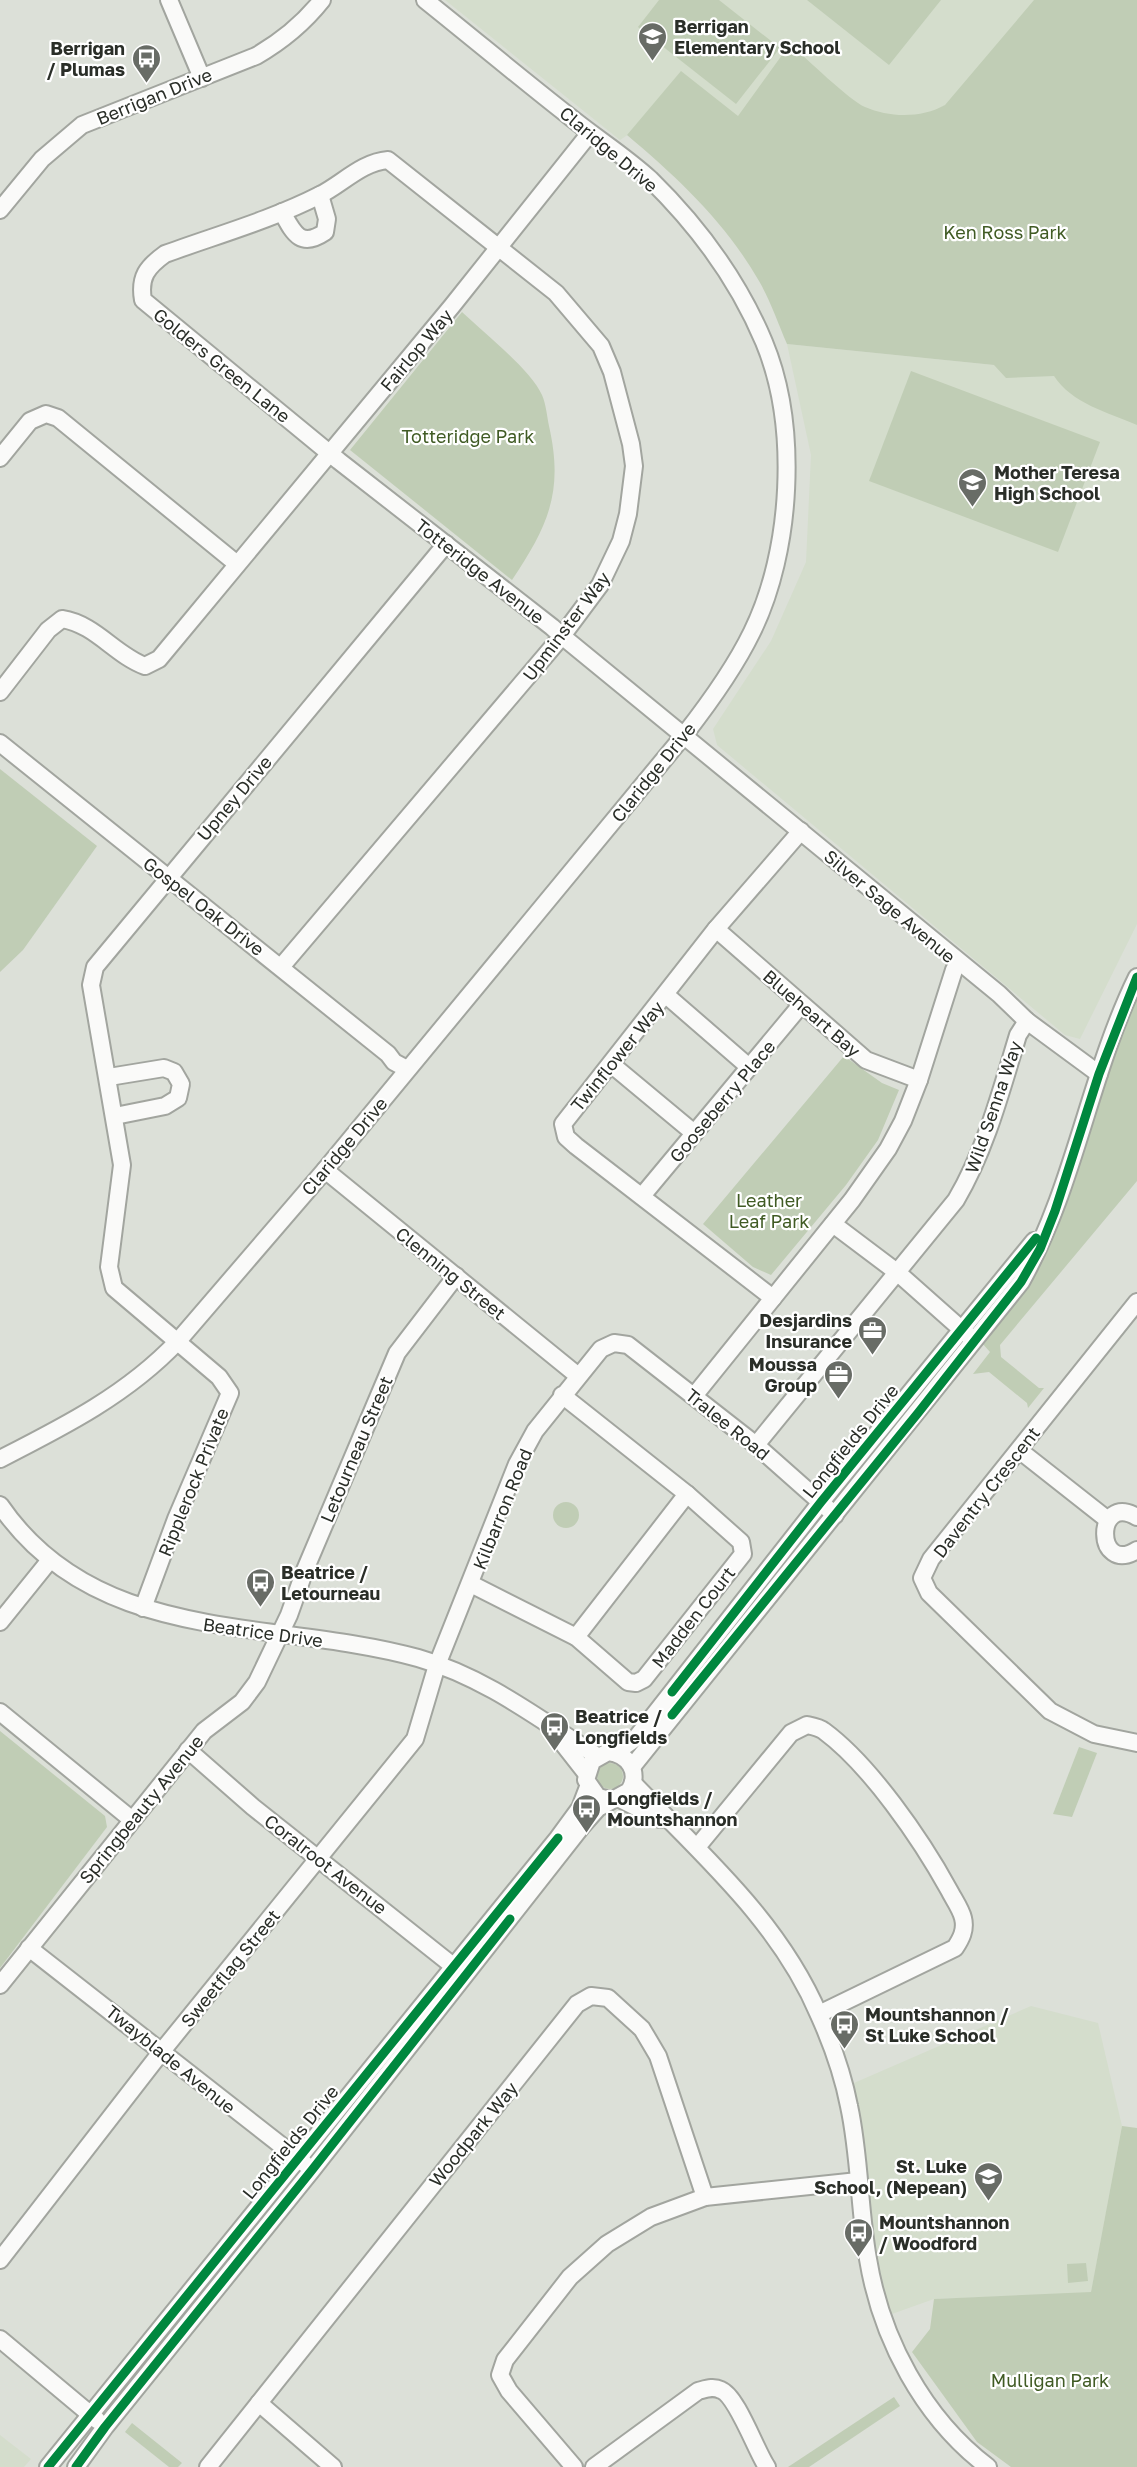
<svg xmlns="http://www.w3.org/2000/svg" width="1137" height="2467" viewBox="0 0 1137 2467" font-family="'Golos Text',sans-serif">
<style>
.built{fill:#d4ddcc}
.green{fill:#c0cdb5}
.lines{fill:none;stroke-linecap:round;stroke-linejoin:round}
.minor-casing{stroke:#a2a59f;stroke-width:20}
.minor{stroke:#fafaf9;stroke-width:16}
.cycleway-casing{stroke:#fff;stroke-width:13}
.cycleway{stroke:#00873e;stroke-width:9}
.labels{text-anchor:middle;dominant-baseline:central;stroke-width:4.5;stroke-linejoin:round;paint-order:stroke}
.poi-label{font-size:18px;font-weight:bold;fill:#2a2e28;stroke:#fff;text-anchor:start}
.street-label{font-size:18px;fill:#2a2e28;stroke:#fff}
.park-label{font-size:18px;fill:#405b24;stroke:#fff}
</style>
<rect width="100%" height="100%" fill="#dce0d8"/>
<g class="built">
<polygon points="445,0 1035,0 955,99 934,112 908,118 738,117 681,72 629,134 620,140"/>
<polygon points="1137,9 1137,924 1080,1039 1065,1035 717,745 713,729 771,641 806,562 811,455 787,344 994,365"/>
<polygon points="1031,2006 1098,2023 1122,2126 1091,2293 934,2299 889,2315 877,2275 854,2083"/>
<polygon points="0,2435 31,2459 24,2467 0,2467"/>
</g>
<g class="green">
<polygon points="659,0 719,0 780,48 736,104 638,27"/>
<polygon points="807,0 941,0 889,65"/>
<path d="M1034,0H1137V425C1109,413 1071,403 1054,376L1006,378L994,365L787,344C778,323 770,300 759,281C725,222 678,178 627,135L681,71L738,116L790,44C805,57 850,101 865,107C890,118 922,118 945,105Z"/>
<path d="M462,312C483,332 531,370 542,395C546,404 547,416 549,426C564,492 548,526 512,580L350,450Z"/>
<polygon points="911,371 1100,442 1058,552 869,481"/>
<polygon points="0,769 97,846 23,950 0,972"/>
<polygon points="1137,992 1137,1181 1000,1345 1001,1357 1039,1388 1044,1388 1028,1408 1027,1403 989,1372 973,1374 990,1352 982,1343 1028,1284"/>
<polygon points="844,1056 882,1083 899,1090 878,1140 846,1185 771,1275 753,1267 703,1224"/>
<circle cx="566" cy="1515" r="13"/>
<polygon points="0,1731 105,1816 107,1827 0,1968"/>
<polygon points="1079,1747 1097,1753 1072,1817 1053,1814"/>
<circle cx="610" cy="1776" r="13"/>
<polygon points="1122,2126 1137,2128 1137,2467 1011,2467 977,2442 912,2352 930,2329 934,2299 1091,2292"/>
<polygon points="1086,2263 1088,2281 1068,2283 1067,2264"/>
<polygon points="894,2397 900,2406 809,2467 788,2467"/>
<polygon points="132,2423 182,2463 178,2467 169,2467 125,2432"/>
</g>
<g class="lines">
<defs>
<g id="minor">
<polyline points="169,0 202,78"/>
<path d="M0,210L42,159L82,125L256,56C282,41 303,24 322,0"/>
<path d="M282,212C293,232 300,249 325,232L327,219L320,195"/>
<polyline points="0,458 30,421 46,414 58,418 237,564"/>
<path d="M0,692L48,630L62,619C95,624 115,655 145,666L159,659L452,306L590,133"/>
<path d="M0,743C129,847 259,950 388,1054L394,1062L407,1069"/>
<polyline points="716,929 866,1060 919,1080"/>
<path d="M281,967L562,636L600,585L621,541L628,514L634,466L631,444L612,372L601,346L556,293L388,160C362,162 342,184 320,195C271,220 217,235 165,254C147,267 139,277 143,300L339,461L552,627L562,636L999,994L1027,1021L1099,1074"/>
<polyline points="666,995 749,1067"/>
<polyline points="611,1064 694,1133"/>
<polyline points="109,1077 164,1068 174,1072 181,1084 178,1098 165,1106 115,1116"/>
<polyline points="325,1170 577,1375"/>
<polyline points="642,1196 801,1005"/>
<polyline points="833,1224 898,1273 969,1336"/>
<polyline points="773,1298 576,1146 566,1137 563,1124 716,929 801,831"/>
<polyline points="1137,1302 931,1559 922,1578 929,1593 1050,1711 1094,1734 1137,1743"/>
<polyline points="694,1396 852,1200 888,1149 903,1121 919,1080 954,970 958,963"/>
<path d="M756,1445L956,1200C986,1149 1001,1091 1018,1035L1027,1021"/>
<polyline points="1019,1450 1108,1520"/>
<path d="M0,1459C65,1426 128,1394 178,1341L325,1170L685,734C710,702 734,669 752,632C792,551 799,426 764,342C738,280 698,226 650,179C626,157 599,140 574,120C524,81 475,40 425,0"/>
<path d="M0,1505C97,1647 274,1618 418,1658C485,1677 539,1719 597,1756"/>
<path d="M1137,1517C1094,1492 1095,1576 1137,1550"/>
<polyline points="471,1584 576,1637 628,1682 636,1683 644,1679 743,1554 741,1542 687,1494 562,1395"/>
<polyline points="143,1608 176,1519 230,1393 219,1377 114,1288 109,1267 122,1165 91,985 95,967 446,544"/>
<polyline points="0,1622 50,1560"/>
<polyline points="576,1637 687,1494"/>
<polyline points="0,1712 131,1819"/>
<polyline points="557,1736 586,1773"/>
<polyline points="188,1750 253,1807 462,1973"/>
<polyline points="615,1753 636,1738 821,1502 1034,1241"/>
<path d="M632,1767L1021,1282C1075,1186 1089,1075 1137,977"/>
<path d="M633,1783C702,1855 779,1921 819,2015C832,2044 843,2075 849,2106C860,2156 859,2209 868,2259C881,2338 923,2418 988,2467"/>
<polyline points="618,1798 660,1819"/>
<path d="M698,1846L791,1733L807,1725C812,1726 819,1727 824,1731C870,1765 921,1839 949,1890C953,1898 961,1909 963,1918C966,1930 961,1939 955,1948L819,2014"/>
<polyline points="29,1948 305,2164"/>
<polyline points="0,1985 204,1731 242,1702 257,1682 289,1615 305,1570 397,1353 456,1276"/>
<polyline points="0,2260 162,2051 415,1739 437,1665 517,1464 535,1431 601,1349 614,1343 628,1345 756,1445 835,1515"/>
<polyline points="0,2339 97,2420"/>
<polyline points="259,2403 333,2467"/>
<polyline points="48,2467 558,1838 580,1808 588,1787"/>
<path d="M76,2467L105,2427L312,2170L582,1826L598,1808L629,1791C641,1772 628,1754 608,1752L592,1761L586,1780L598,1797L611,1800"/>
<polyline points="208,2467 577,2004 591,1996 608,1998 642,2029 658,2056 705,2197"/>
<polyline points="574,2467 509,2391 500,2375 505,2360 570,2277 607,2244 651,2217 705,2197 858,2181"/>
<path d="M594,2467L698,2391C706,2389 713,2386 721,2390C737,2396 756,2451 767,2467"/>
</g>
</defs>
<use href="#minor" class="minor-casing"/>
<use href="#minor" class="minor"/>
<defs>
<g id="cycleway">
<polyline points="672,1692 821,1502 1036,1238"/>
<polyline points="672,1715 918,1413 1021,1282 1040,1249 1055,1211 1099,1074 1137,977"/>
<polyline points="48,2467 558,1838"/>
<polyline points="76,2467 105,2427 312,2170 510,1919"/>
</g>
</defs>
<use href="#cycleway" class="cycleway-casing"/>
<use href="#cycleway" class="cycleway"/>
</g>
<defs>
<symbol id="school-pin" viewBox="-11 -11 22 30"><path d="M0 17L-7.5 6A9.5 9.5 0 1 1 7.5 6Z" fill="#686c66" stroke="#fff"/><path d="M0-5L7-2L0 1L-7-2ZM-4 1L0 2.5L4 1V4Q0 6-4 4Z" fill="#fff"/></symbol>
<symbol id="bus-pin" viewBox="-11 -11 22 30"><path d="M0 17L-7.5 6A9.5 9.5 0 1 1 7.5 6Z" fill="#686c66" stroke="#fff"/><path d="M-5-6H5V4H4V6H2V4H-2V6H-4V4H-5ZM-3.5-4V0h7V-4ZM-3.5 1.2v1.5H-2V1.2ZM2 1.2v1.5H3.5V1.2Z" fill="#fff"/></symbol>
<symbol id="office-pin" viewBox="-11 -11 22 30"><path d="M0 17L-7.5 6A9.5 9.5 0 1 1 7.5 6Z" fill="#686c66" stroke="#fff"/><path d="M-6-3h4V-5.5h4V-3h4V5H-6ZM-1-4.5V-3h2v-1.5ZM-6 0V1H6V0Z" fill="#fff"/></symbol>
</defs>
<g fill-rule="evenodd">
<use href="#school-pin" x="636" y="20" width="33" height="45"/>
<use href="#bus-pin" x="130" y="42" width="33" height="45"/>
<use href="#school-pin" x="956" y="466" width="33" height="45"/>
<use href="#office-pin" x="856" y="1314" width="33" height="45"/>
<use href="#office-pin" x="822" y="1358" width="33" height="45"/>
<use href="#bus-pin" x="244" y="1566" width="33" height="45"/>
<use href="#bus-pin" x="538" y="1710" width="33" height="45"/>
<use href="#bus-pin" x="570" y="1792" width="33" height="45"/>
<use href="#bus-pin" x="828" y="2008" width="33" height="45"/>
<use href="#school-pin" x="972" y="2160" width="33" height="45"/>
<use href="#bus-pin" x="842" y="2216" width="33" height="45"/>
</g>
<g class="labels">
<g class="poi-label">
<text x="674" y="26">Berrigan<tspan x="674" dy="21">Elementary School</tspan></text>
<text x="125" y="48" text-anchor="end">Berrigan<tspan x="125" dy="21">/ Plumas</tspan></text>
<text x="994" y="472">Mother Teresa<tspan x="994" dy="21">High School</tspan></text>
<text x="852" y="1320" text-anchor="end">Desjardins<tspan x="852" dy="21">Insurance</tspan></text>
<text x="817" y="1364" text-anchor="end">Moussa<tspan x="817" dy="21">Group</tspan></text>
<text x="281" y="1572">Beatrice /<tspan x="281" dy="21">Letourneau</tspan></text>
<text x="575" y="1716">Beatrice /<tspan x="575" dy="21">Longfields</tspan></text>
<text x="607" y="1798">Longfields /<tspan x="607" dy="21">Mountshannon</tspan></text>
<text x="865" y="2014">Mountshannon /<tspan x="865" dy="21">St Luke School</tspan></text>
<text x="967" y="2166" text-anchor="end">St. Luke<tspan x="967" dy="21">School, (Nepean)</tspan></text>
<text x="879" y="2222">Mountshannon<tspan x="879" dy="21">/ Woodford</tspan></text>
</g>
<g class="street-label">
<text transform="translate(154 96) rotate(-22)">Berrigan Drive</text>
<text transform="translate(609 149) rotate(40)">Claridge Drive</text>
<text transform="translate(416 350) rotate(-50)">Fairlop Way</text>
<text transform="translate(222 365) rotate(39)">Golders Green Lane</text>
<text transform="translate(480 571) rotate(38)">Totteridge Avenue</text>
<text transform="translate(566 626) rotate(-53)">Upminster Way</text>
<text transform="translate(653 772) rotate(-51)">Claridge Drive</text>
<text transform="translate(234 798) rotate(-50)">Upney Drive</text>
<text transform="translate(204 906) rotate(38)">Gospel Oak Drive</text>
<text transform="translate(890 906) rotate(40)">Silver Sage Avenue</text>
<text transform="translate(812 1013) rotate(41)">Blueheart Bay</text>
<text transform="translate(617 1056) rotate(-51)">Twinflower Way</text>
<text transform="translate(722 1101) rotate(-50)">Gooseberry Place</text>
<text transform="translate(993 1107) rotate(-71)">Wild Senna Way</text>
<text transform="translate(344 1146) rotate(-50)">Claridge Drive</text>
<text transform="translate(451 1273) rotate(39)">Clenning Street</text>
<text transform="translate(728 1424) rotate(39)">Tralee Road</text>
<text transform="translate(850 1441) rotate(-51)">Longfields Drive</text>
<text transform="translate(356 1449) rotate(-67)">Letourneau Street</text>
<text transform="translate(193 1482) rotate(-68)">Ripplerock Private</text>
<text transform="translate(986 1492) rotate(-52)">Daventry Crescent</text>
<text transform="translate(502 1509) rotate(-68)">Kilbarron Road</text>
<text transform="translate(693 1617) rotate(-52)">Madden Court</text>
<text transform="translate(263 1632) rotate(8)">Beatrice Drive</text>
<text transform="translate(141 1809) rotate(-51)">Springbeauty Avenue</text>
<text transform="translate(326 1864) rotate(38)">Coralroot Avenue</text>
<text transform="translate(230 1968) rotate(-51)">Sweetflag Street</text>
<text transform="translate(171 2059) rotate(39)">Twayblade Avenue</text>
<text transform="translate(473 2134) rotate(-51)">Woodpark Way</text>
<text transform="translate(290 2142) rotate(-51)">Longfields Drive</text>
</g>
<g class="park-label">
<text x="1005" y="232">Ken Ross Park</text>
<text x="468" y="436">Totteridge Park</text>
<text x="769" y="1200">Leather<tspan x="769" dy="21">Leaf Park</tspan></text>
<text x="1050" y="2380">Mulligan Park</text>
</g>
</g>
</svg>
